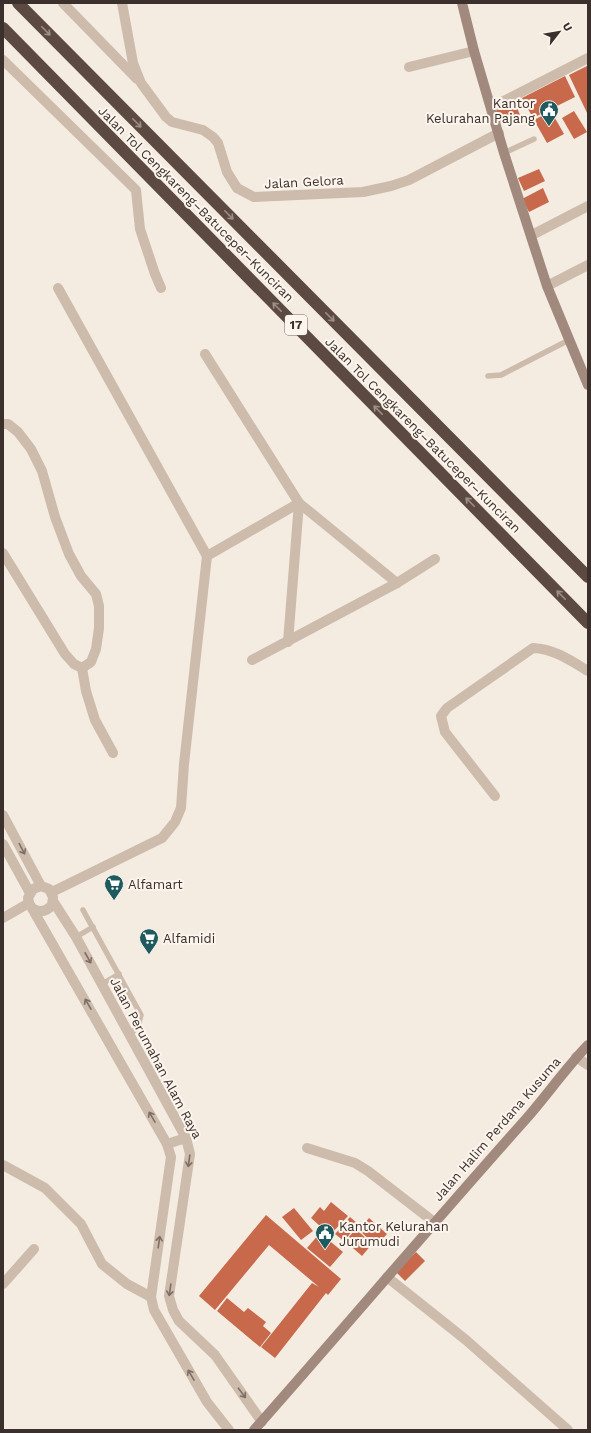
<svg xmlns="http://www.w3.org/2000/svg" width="591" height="1433" viewBox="0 0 591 1433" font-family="'Work Sans',sans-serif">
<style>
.building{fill:#c8694b}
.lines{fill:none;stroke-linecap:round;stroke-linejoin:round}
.lane{stroke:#cdbbac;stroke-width:5.5}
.street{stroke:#cdbbac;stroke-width:10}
.secondary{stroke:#a18a7d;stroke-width:10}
.highway{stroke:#5c4a42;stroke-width:12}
.oneway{stroke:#9c8e87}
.oneway2{stroke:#7d6f65}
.labels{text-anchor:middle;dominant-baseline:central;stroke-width:4;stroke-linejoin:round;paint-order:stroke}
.shield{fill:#fbf5ee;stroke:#756b66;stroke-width:1}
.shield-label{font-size:12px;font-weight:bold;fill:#3b302b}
.poi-label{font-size:13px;fill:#3b302b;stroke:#fbf5ee;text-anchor:start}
.street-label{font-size:13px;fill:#3b302b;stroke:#fbf5ee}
</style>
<rect width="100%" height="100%" fill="#f4ebe1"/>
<g class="building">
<polygon points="587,66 588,68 588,115 569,75"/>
<polygon points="565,76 575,97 533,118 522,98"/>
<polygon points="515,103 520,115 501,123 495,111"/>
<polygon points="551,111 564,134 547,143 534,120"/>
<polygon points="574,111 587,132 574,139 562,118"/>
<polygon points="539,169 545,181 524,191 518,178"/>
<polygon points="543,188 549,202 529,212 522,199"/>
<polygon points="331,1202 348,1216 330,1235 311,1218 320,1207 324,1211"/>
<polygon points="294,1208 313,1231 301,1240 282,1217"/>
<polygon points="266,1215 341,1279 328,1295 326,1293 275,1358 261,1347 312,1283 319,1287 269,1245 215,1310 199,1296"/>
<polygon points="350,1217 358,1224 344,1241 335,1234"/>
<polygon points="369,1218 387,1234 376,1246 359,1230"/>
<polygon points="356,1229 372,1244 362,1256 345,1241"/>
<polygon points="320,1233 343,1252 330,1267 307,1248"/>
<polygon points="416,1252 425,1261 405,1281 396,1272"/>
<polygon points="227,1298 244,1312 248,1308 266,1322 263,1326 271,1333 260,1347 217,1311"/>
</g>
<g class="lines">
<g class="lane">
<polyline points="504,153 534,139"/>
<polyline points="488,376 501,375 569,340"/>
<polyline points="83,910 141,1015 138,1026 130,1035"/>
<polyline points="76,937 93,927"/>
<polyline points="102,984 119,974"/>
</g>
<g class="street">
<polyline points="63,3 137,79"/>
<polyline points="122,3 133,63 141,83 166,117 172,122 203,130 213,137 218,143 227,172 237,188 254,197 363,192 391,186 409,180 499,133"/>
<polyline points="3,60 136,190 140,229 155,274 161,288"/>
<polyline points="409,67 474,51"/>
<polyline points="492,107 588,58"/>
<polyline points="532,235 588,206"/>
<polyline points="547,286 588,265"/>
<polyline points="205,354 299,503 288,642"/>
<polyline points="3,424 8,424 18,432 31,449 42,471 55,517 69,554 81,576 96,594 99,606 99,628 96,649 91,662 82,668"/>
<polyline points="3,553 65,654 74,664 82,668 86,691 95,720 113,753"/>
<polyline points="207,556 299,503 397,583"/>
<polyline points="252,660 397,583 435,559"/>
<path d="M495,796L445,732L441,716L447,708L533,648C554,649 570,660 588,671"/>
<polyline points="3,815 41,886"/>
<polyline points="3,844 30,893"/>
<polyline points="52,892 162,838 175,822 181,808 184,764 207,556 58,288"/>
<polyline points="53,901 76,937 186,1138 190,1154 169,1296 173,1310 179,1321 215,1355 262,1422"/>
<path d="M34,909C41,913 47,911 52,905L53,897L49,889L41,886L33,889L28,898L29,903L167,1144L171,1157L151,1297L154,1310L207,1402L229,1430"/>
<polyline points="3,918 29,903"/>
<polyline points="576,1057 588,1065"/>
<polyline points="167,1144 186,1138"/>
<polyline points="307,1148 355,1163 368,1171 434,1222"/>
<polyline points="3,1165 45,1188 81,1224 102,1264 127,1284 151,1297"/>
<polyline points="387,1277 466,1340 568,1430"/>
<polyline points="3,1284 34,1249"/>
</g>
<g class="secondary">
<polyline points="462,3 474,51 504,153 547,286 588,385"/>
<path d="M254,1430C345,1327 434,1222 526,1119C547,1095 566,1068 588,1045"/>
</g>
<g class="highway">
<polyline points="18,3 588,577"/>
<polyline points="3,28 588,623"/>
</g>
</g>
<defs><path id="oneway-shaft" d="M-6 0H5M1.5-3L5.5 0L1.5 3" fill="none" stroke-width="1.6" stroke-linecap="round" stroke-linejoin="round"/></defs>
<g class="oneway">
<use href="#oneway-shaft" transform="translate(46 31) rotate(45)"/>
<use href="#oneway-shaft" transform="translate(137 123) rotate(45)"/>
<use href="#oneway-shaft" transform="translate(229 215) rotate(45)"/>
<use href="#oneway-shaft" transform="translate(277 307) rotate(-135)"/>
<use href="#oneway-shaft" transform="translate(330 317) rotate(45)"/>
<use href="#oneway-shaft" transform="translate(378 410) rotate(-135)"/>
<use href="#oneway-shaft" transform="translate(470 502) rotate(-135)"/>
<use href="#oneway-shaft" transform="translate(561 595) rotate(-135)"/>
</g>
<g class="oneway2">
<use href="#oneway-shaft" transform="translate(22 849) rotate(62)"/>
<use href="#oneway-shaft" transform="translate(88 958) rotate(61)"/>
<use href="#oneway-shaft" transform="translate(88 1004) rotate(-120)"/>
<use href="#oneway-shaft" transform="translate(152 1117) rotate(-120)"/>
<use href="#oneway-shaft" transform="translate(189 1161) rotate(98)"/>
<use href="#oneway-shaft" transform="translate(159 1242) rotate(-82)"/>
<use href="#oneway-shaft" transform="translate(170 1290) rotate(98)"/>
<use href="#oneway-shaft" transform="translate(191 1375) rotate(-120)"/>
<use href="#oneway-shaft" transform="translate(242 1393) rotate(53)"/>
</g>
<defs>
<symbol id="civic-pin" viewBox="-11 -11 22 30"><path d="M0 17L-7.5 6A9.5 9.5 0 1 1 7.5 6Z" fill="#1f5a5e" stroke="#fbf5ee"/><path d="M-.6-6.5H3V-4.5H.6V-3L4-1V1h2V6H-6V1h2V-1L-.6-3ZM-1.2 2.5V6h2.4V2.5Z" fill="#fff"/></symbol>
<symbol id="supermarket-pin" viewBox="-11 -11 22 30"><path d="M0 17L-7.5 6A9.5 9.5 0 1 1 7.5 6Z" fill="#1f5a5e" stroke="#fbf5ee"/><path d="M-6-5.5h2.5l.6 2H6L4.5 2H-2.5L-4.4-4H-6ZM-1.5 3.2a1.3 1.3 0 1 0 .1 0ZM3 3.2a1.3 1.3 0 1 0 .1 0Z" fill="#fff"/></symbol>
</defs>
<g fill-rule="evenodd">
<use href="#civic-pin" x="538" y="99" width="22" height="30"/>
<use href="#supermarket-pin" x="103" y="873" width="22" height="30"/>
<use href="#supermarket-pin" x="138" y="927" width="22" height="30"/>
<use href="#civic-pin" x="314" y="1222" width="22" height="30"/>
</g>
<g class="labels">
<rect class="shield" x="285" y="315" width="22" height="20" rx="3"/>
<g class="shield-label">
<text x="296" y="325">17</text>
</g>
<g class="poi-label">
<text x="535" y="103" text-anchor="end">Kantor<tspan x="535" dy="15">Kelurahan Pajang</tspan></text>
<text x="128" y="884">Alfamart</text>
<text x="163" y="938">Alfamidi</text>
<text x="339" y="1226">Kantor Kelurahan<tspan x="339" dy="15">Jurumudi</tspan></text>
</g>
<g class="street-label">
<text transform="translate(304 182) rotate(-3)">Jalan Gelora</text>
<text transform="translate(196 204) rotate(45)">Jalan Tol Cengkareng–Batuceper–Kunciran</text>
<text transform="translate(423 435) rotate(45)">Jalan Tol Cengkareng–Batuceper–Kunciran</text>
<text transform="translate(156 1058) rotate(62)">Jalan Perumahan Alam Raya</text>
<text transform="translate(497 1129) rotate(-49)">Jalan Halim Perdana Kusuma</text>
</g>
</g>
<rect width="591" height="1433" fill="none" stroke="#3b302b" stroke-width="8"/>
<g transform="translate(559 32) rotate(59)" stroke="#fbf5ee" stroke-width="3" paint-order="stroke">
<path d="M0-3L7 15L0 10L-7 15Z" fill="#3b302b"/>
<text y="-6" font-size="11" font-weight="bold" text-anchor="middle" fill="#3b302b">U</text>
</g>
</svg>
